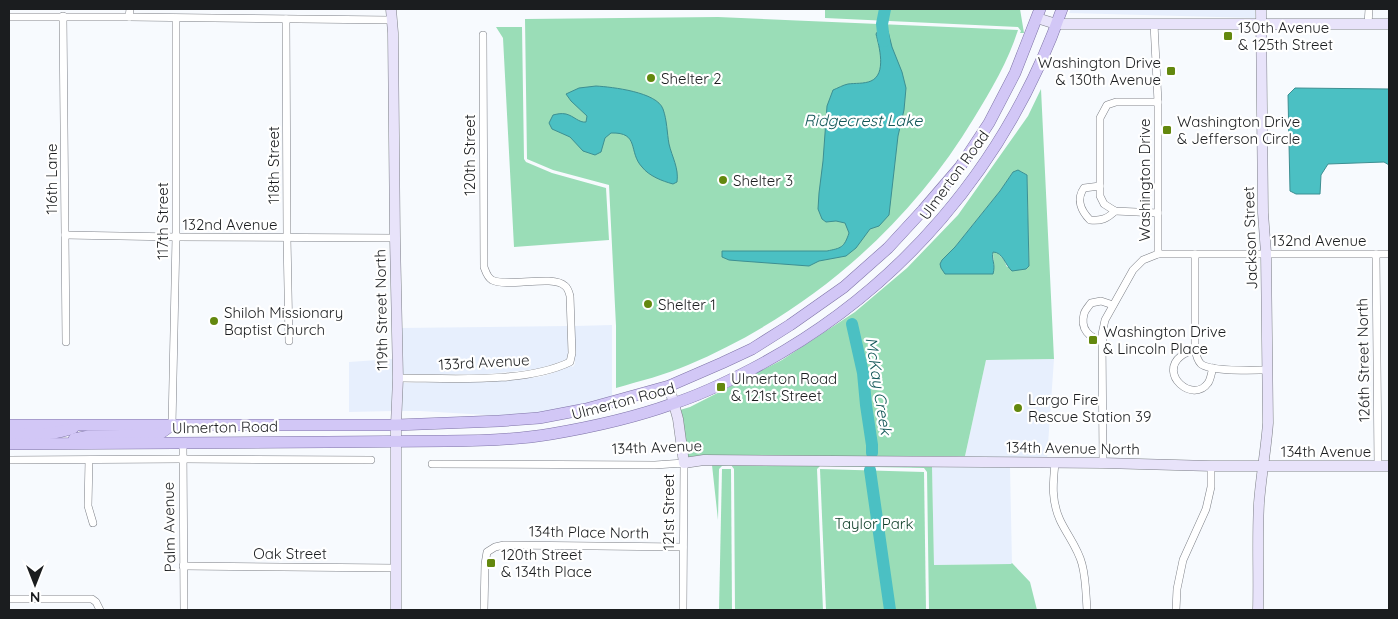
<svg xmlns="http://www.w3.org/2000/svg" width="1398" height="619" viewBox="0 0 1398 619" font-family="Quicksand,sans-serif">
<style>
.built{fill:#e7effd}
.green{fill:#9addb7;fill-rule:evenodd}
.water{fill:#4bc0c3;stroke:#3d8f92}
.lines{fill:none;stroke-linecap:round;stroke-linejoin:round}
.river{stroke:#4bc0c3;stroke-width:12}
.street-casing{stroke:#7c7f86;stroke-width:8}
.secondary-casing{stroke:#7c7f86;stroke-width:11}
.primary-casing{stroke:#7e73a7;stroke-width:12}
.street{stroke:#fff;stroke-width:7}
.secondary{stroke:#e8e3fa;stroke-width:10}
.primary{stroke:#d2c7f6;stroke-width:11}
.poi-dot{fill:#63880e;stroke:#fff;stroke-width:2}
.labels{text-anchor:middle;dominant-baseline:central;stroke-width:4.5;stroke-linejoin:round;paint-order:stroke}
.poi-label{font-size:15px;fill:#1b1d1f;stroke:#fff;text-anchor:start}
.street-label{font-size:15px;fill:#1b1d1f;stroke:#fff}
.park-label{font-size:15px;fill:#0d3c26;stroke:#fff}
.water-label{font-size:16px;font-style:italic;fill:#135758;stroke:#fff}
</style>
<rect width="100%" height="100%" fill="#f7fafe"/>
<g class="built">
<polygon points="1071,9 1255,9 1255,18 1069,13"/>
<polygon points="612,325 612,398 538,413 503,416 420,411 400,411 401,383 487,382 539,377 550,374 571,366 573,367 575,364 575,326"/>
<polygon points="567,326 568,353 567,359 557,363 537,369 487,374 401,374 400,328"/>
<polygon points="393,355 393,411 349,412 349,362 392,359"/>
<polygon points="1054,359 1047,459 931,458 931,456 965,456 986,360"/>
<polygon points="932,466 1010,467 1012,564 934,565"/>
</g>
<g class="green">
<polygon points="825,9 1020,9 1024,33 1020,33 1021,31 1018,27 825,18"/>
<path d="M718,17L1018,30C1008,62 991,90 974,118C908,228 806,315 688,365C665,375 640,381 616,388V326L609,185L553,170L527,159L525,19Z"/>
<polygon points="496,27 522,27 524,159 526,162 552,173 606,188 609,240 514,247 503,38"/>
<path d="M1041,89L1054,359L986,360L965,456L687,457L680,410L690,407L782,360L855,312L907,268L958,215L1028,116ZM1020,171L1027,175L1029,266L1007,267L1004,260L997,252H993L994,269L942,260L955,247L1000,191L1013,172Z"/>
<polygon points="712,465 932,466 934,565 1011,564 1012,563 1030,582 1037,610 929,610 927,472 924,468 820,466 817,469 823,610 735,610 734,469 731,465 722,466 719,469 718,520"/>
<polygon points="722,469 731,469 732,610 719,610"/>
<polygon points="820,469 924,472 926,610 826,610"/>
</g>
<g class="water">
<path d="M882,24L888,31L892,47L902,72L906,88L904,110L898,136L889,215L879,226L870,229L856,248L846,256L819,261L809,266L741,261L729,260L722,257V251H827C841,248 844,248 849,233L845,223L836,221L826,222L822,219L818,209L819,193L823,161L827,106L833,90C838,88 843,85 848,84C855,83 864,84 871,81C887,74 879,46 876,34Z"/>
<path d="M596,86C612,87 657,92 663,109C667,120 667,133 669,144C672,157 679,168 677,182L673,184C662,181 649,176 642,167C628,152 640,132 611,133L605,138L601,152L595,155L583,151L570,137L552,129L549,123L553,115C557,114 561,113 566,114C574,116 579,123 586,122L587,116L571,101L566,94L579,88Z"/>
<polygon points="1295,88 1389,89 1389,165 1384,162 1328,164 1321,175 1320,194 1296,194 1290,191 1288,95"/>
<path d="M1018,170L1027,175L1029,266L1026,269L1012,271C1005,265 1003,252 993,252C991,259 996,264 993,274H945L941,268L940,264L942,260L955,247L1000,191L1013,172Z"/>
</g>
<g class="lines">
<g class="river">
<polyline points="884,41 882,24 885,9"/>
<polyline points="852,324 863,373 866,405 872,445 872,453"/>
<polyline points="870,470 890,610"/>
</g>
<defs>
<g id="street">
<polyline points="63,16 66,342"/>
<polyline points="9,17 129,17 391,20"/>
<polyline points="129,17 130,9"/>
<polyline points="286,19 287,237 289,341"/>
<polyline points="1368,24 1369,9"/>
<polyline points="1158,102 1116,102 1107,105 1100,118 1100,196 1104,204 1115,211 1158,213"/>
<path d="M1100,186L1084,188C1076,199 1081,211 1090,220C1101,221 1107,219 1115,211"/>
<polyline points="65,235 176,237 395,238"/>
<polyline points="1158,254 1389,254"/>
<path d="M1195,254V349C1196,355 1197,360 1201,364C1211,372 1253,370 1267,370"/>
<polyline points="1376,254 1378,466"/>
<path d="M1103,341C1089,338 1080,329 1084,314C1085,310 1089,306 1091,303L1101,301L1113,305"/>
<path d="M1195,349C1190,351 1185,353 1181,356C1158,374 1193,404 1208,383C1211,379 1211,373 1213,368"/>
<path d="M398,378C449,378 524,384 570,362L572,353L570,296C569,292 568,288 565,286C553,274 508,288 492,280C487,277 486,272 484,267L483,35"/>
<polyline points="172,425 176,237 176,18"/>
<polyline points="183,443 184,610"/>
<polyline points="9,460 182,459 371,460"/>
<polyline points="89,460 88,506 93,523"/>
<path d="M1055,463C1053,483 1051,500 1060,520C1067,535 1078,548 1082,564C1086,579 1086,595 1087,610"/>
<polyline points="1103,463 1102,334 1105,320 1133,270 1143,260 1158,254 1158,102 1154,24"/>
<polyline points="432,464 655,465 684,463 683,610"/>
<polyline points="183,566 396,568"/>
<polyline points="9,599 92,599 96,602 100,610"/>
<polyline points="484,610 485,564 487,552 495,547 504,545 683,547"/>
<polyline points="1176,610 1177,589 1183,560 1206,509 1211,487 1211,466"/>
</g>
<g id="secondary">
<polyline points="391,9 393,33 395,238 398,378 396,425 396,610"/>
<polyline points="1037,18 1056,24 1389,24"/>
<polyline points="669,386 678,419 684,463 704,460 1103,463 1211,466 1389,466"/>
<path d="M1258,610C1259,575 1257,539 1259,503C1261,476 1266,450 1268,423L1266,253L1263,213L1261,9"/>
</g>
<g id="primary">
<polyline points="9,425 396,425 499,421 539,418 586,409 669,386 722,363 752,349 790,325 844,287 888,248 923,210 960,167 989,123 1015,73 1040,9"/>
<path d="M9,434C30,434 52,436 73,428"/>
<polyline points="74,439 89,436 154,435 161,433 172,425"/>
<path d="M9,444C115,443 221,442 327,442C367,442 406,441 446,441C481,441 516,440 551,434C592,427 633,418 672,404C700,395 727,382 752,369C899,292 1007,165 1062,9"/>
</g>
</defs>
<use href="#street" class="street-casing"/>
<use href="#secondary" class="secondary-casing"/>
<use href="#primary" class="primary-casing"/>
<use href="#street" class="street"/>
<use href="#secondary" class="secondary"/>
<use href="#primary" class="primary"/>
</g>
<g class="poi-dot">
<rect x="1223" y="31" width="10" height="10" rx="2.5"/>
<rect x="1166" y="66" width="10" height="10" rx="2.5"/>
<circle cx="651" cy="78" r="5"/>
<rect x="1162" y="125" width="10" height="10" rx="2.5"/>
<circle cx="723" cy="180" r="5"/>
<circle cx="648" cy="304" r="5"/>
<circle cx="214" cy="321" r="5"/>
<rect x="1088" y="335" width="10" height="10" rx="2.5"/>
<rect x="716" y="382" width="10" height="10" rx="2.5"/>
<circle cx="1018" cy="408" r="5"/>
<rect x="486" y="558" width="10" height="10" rx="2.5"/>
</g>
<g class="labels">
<g class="poi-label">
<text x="1238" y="27">130th Avenue<tspan x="1238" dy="17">&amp; 125th Street</tspan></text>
<text x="1161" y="62" text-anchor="end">Washington Drive<tspan x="1161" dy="17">&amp; 130th Avenue</tspan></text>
<text x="661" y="78">Shelter 2</text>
<text x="1177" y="121">Washington Drive<tspan x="1177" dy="17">&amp; Jefferson Circle</tspan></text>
<text x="733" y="180">Shelter 3</text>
<text x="658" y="304">Shelter 1</text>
<text x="224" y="312">Shiloh Missionary<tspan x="224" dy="17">Baptist Church</tspan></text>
<text x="1103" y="331">Washington Drive<tspan x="1103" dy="17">&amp; Lincoln Place</tspan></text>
<text x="731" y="378">Ulmerton Road<tspan x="731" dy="17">&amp; 121st Street</tspan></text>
<text x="1028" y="399">Largo Fire<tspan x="1028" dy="17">Rescue Station 39</tspan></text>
<text x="501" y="554">120th Street<tspan x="501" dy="17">&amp; 134th Place</tspan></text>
</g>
<g class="street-label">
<text transform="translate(469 155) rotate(-90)">120th Street</text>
<text transform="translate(273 165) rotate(-90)">118th Street</text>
<text transform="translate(954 175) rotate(-54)">Ulmerton Road</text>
<text transform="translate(51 179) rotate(-90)">116th Lane</text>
<text transform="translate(1144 180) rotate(-90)">Washington Drive</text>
<text transform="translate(162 221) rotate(-90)">117th Street</text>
<text x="230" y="224">132nd Avenue</text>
<text transform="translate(1250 238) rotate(-92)">Jackson Street</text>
<text x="1319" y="240">132nd Avenue</text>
<text transform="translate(381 310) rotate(-91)">119th Street North</text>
<text transform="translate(1363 360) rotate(-91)">126th Street North</text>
<text transform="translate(484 362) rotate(-3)">133rd Avenue</text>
<text transform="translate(623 401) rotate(-15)">Ulmerton Road</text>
<text transform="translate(225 427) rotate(-1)">Ulmerton Road</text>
<text transform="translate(657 447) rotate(-2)">134th Avenue</text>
<text transform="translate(1073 448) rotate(1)">134th Avenue North</text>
<text x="1326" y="451">134th Avenue</text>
<text transform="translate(668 512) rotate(-90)">121st Street</text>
<text transform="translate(169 527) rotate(-91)">Palm Avenue</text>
<text transform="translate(589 532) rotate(1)">134th Place North</text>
<text x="290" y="553">Oak Street</text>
</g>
<g class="park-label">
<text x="874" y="523">Taylor Park</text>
</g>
<g class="water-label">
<text x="863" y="120">Ridgecrest Lake</text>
<text transform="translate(879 386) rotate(81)">McKay Creek</text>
</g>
</g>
<rect width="1398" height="619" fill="none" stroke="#1b1d1f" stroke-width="20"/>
<g transform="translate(35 584) rotate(180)" stroke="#ffffff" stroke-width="4" paint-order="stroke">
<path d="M0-4L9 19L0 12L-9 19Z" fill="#1b1d1f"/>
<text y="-8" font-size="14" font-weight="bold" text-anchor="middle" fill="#1b1d1f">N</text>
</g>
</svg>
